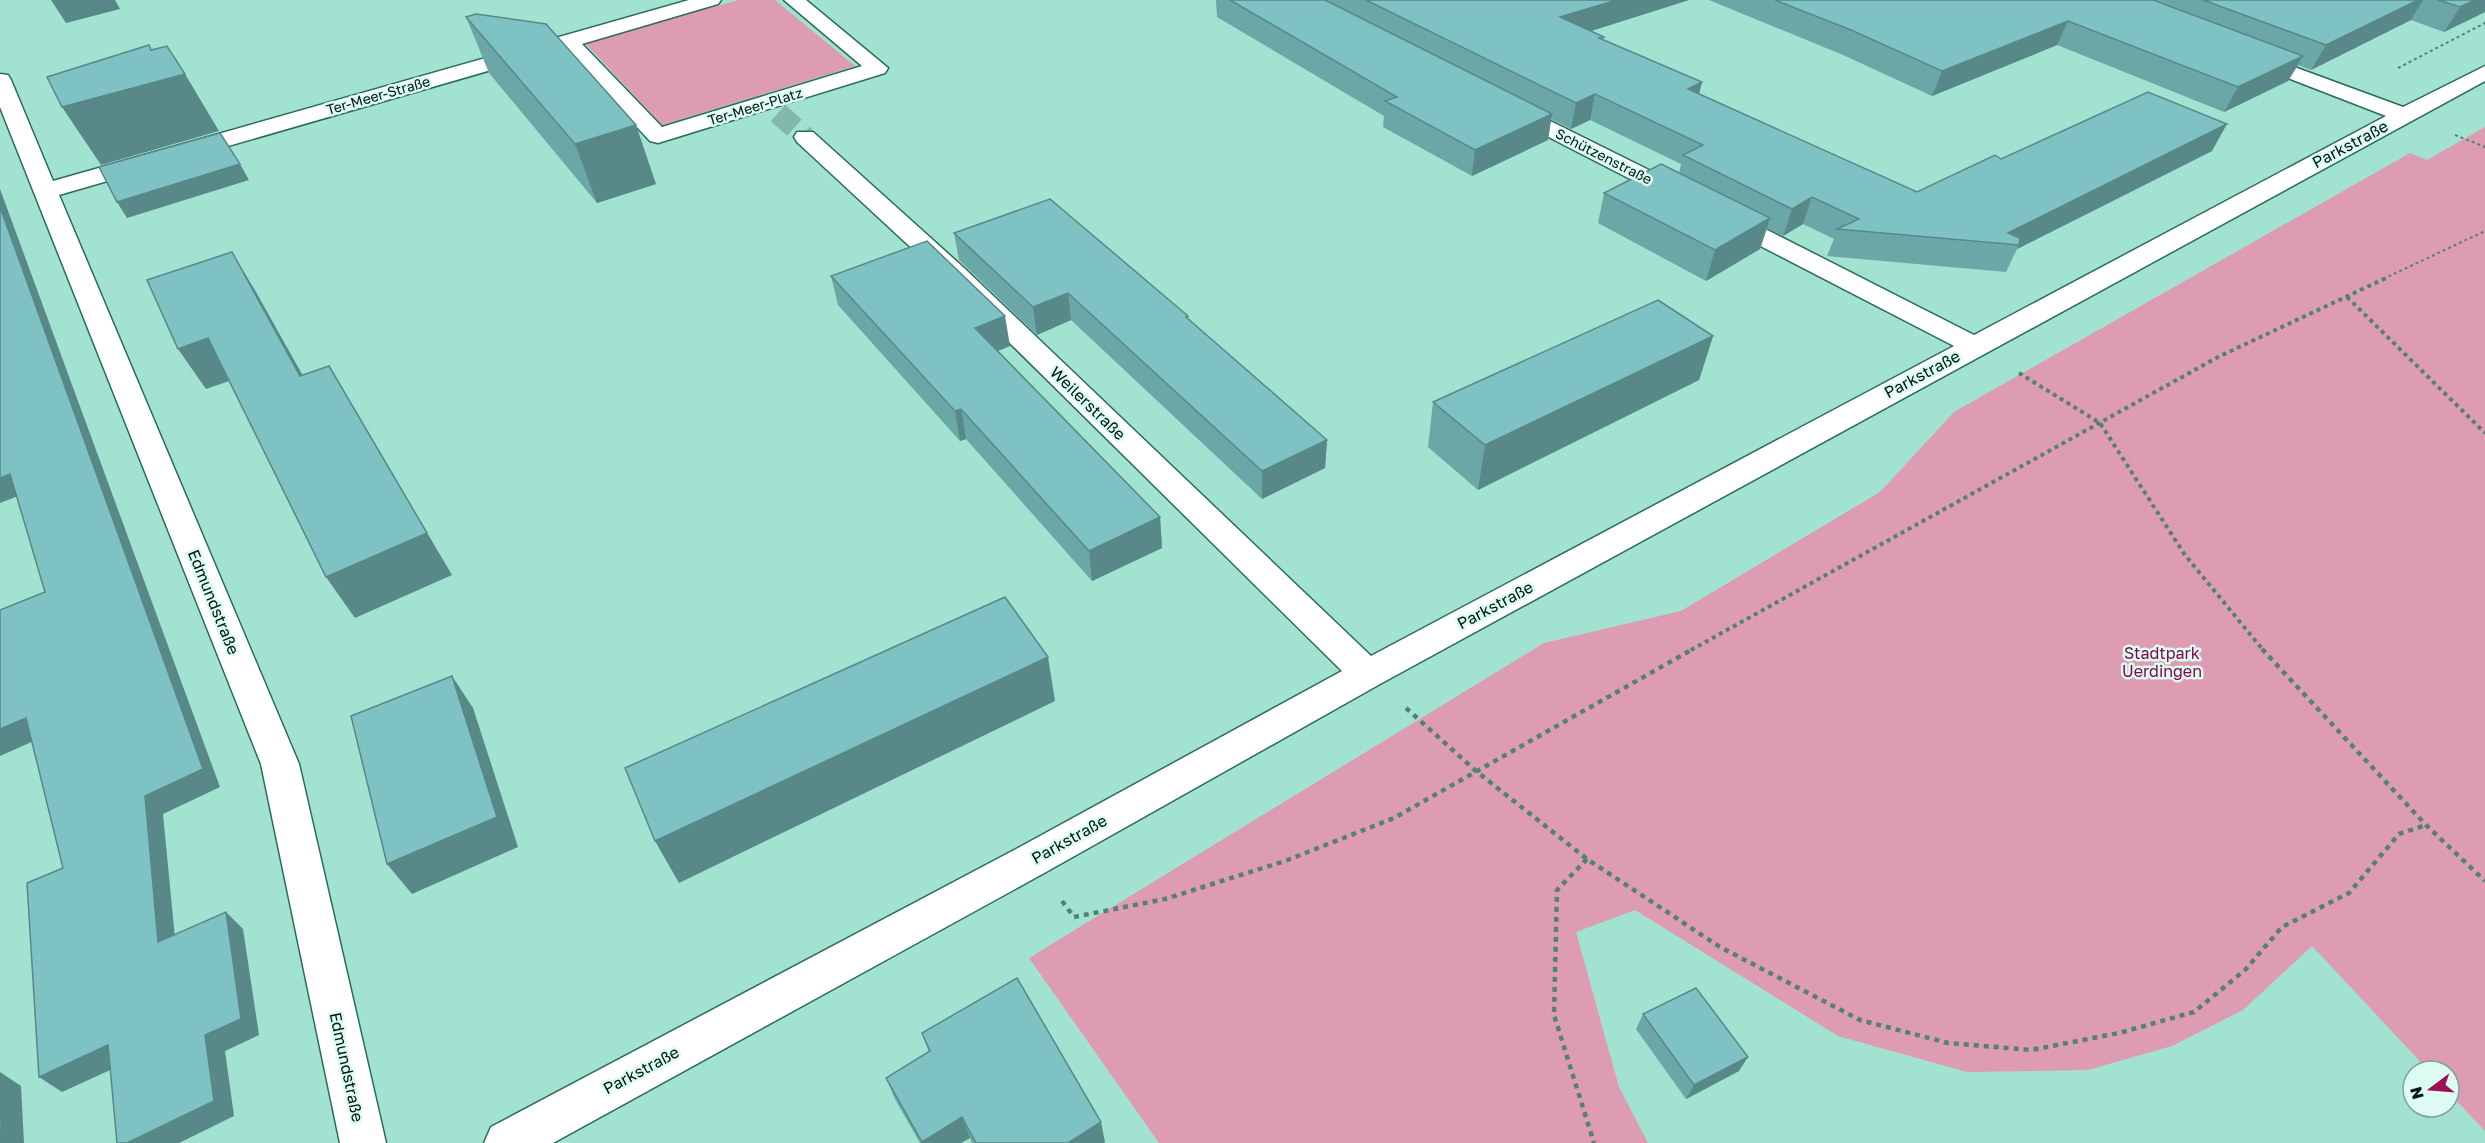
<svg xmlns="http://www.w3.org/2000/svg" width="2485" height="1143" viewBox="0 0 2485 1143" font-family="'Golos Text',sans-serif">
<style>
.green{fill:#de9cb3}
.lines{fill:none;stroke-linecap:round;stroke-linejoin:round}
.minor-tunnel{stroke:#82b9ab;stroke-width:22;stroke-dasharray:22 11;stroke-linecap:butt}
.minor-casing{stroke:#2b6b5d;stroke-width:3}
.path-far2{stroke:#548176;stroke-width:2;stroke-dasharray:3 3;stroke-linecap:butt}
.path-far1{stroke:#548176;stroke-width:4;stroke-dasharray:4 4;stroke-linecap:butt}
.path{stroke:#548176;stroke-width:4.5;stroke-dasharray:5 5;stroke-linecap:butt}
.minor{fill:#fff;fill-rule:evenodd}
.wall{fill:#6ca7a8}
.shaded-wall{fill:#588888}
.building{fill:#7ec2c3;stroke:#588888;stroke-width:1.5}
.labels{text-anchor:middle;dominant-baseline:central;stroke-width:5;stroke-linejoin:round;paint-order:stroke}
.far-street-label{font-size:14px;fill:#001712;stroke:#dcfbf2}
.street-label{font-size:16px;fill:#001712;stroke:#dcfbf2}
.park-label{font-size:16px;fill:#810749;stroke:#dcfbf2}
</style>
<rect width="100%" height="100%" fill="#a2e2d1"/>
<g class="green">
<polygon points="739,0 775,0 855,66 662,125 584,42"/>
<polygon points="2485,127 2485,1131 2449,1093 2449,1071 2429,1071 2312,946 2243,1010 2172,1046 2088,1070 1967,1072 1838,1036 1635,910 1576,932 1619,1087 1648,1143 1159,1143 1029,958 1544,643 1681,611 1880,492 1954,412 2410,153 2427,160"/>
</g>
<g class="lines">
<polyline class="minor-tunnel" points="778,113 805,137"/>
<defs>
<g id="minor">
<polygon points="689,0 721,0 718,4 582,44 662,127 862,66 784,0 806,0 888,68 885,73 658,143 650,141 564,49 59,195 299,764 386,1143 340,1143 261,764 0,107 0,74 8,75 11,80 53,181"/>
<polygon points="2251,51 2403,107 2485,66 2485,81 1380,684 1046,872 553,1143 484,1143 491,1127 1018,848 1342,671 946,280 797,142 794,137 797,132 813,132 964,268 1371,656 1954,346 1714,222 1711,217 1714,212 1723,210 1732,212 1974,335 2386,116 2244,61 2241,57 2244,53"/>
<polygon points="1510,101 1689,190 1692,195 1689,200 1680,202 1671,200 1502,113 1499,108 1502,103"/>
</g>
</defs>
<use href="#minor" class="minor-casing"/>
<g class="path-far2">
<polyline points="2398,68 2485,23"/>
<polyline points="2455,135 2485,147"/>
<polyline points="2383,279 2485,231"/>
</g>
<g class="path-far1">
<polyline points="2347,297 2485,433"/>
<polyline points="2019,373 2100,423 2185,555 2263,650"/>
<polyline points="1691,650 2218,357 2386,278"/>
</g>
<g class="path">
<polyline points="2262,649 2426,825 2485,881"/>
<polyline points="1406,708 1476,771 1587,859 1720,947 1860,1020 1948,1043 2031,1050 2119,1033 2194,1012 2245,970 2282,927 2349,893 2399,834 2426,825"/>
<polyline points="1587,859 1557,890 1554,1015 1594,1143"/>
<polyline points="1062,901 1074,917 1165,899 1285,861 1394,818 1693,649"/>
</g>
<use href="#minor" class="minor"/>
</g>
<g class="wall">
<polygon points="1216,0 1689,0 1591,31 1604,37 1603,40 1702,82 1699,94 1917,192 2001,159 2212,151 2017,249 2006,272 1827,256 1834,239 1803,224 1783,236 1767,228 1760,249 1706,281 1598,223 1604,193 1679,173 1681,164 1590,120 1571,129 1551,119 1548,140 1472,176 1383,127 1384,116 1217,17"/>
<polygon points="1709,0 2485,0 2485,12 2444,32 2411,20 2311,70 2298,65 2288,81 2224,112 2057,45 1932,96 1843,55"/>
<polygon points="466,17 656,184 597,203 489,73"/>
<polygon points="954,233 1188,316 1188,319 1327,440 1325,468 1262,499 1071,320 1037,335 959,260"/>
<polygon points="831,276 1010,346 997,351 1160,517 1162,548 1092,581 966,439 960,441 838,305"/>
<polygon points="1713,336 1699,380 1478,490 1428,447 1433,402"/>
<polygon points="1643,1014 1739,1071 1686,1099 1636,1029"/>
<polygon points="922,1033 1105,1142 972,1143 970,1138 961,1143 920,1143 895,1099 886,1078 929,1052"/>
</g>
<g class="shaded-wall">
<polygon points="51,0 115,0 120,9 66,23"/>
<polygon points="1617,0 1689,0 1556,42 1560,17"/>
<polygon points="2418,0 2423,0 2411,20 2311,70 2326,45"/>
<polygon points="2475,0 2485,0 2485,12 2444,32 2460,7"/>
<polygon points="2068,21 2057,45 1932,96 1942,71"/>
<polygon points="2303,56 2288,81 2224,112 2238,87"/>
<polygon points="185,74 219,131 101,165 62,107"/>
<polygon points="1702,82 1695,108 1688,89"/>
<polygon points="1595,94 1590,120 1571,129 1576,103"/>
<polygon points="1552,114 1548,140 1472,176 1475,150"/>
<polygon points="2227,124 2212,151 2017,249 2019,245 2008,233"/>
<polygon points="636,125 656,184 597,203 575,144"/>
<polygon points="240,164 249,180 127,218 117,202"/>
<polygon points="0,189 220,787 163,814 177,959 158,942 0,207"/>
<polygon points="1812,197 1803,224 1783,236 1792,209"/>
<polygon points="1770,218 1760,249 1706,281 1715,250"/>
<polygon points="232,252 256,292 326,417 300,376"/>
<polygon points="1068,293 1071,320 1037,335 1033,307"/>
<polygon points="1005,316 1010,346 980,358 975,328"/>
<polygon points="1713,336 1699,380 1478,490 1485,445"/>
<polygon points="208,338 235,379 206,389 178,349"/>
<polygon points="329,366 452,575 355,618 326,577"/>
<polygon points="961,409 966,439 960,441 955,411"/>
<polygon points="1327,440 1325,468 1262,499 1262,471"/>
<polygon points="10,474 26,493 0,503 0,478"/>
<polygon points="1160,517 1162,548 1092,581 1089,551"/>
<polygon points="1048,657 1055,701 679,883 655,841"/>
<polygon points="452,676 473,708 518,847 412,894 387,864"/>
<polygon points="26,718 45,736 0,756 0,729"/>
<polygon points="226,912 243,929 259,1035 225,1051 234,1116 179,1143 127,1143 205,1035"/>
<polygon points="108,1045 130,1061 62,1092 39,1077"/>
<polygon points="1748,1057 1739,1071 1686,1099 1694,1085"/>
<polygon points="0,1072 21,1086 24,1143 0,1143"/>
<polygon points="962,1117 970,1138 961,1143 922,1143 922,1142"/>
<polygon points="1101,1122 1105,1142 1104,1143 1068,1143"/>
</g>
<g class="building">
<polygon points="1230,0 1325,0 1552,114 1475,150 1385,101 1397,97"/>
<polygon points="1366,0 1617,0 1560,17 1604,37 1599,38 1702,82 1688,89 1917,192 1995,155 2001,159 2148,92 2227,124 2008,233 2020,238 2019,245 1837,229 1859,219 1812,197 1792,209 1683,155 1703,145 1595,94 1576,103"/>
<polygon points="1775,0 2153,0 2303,56 2238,87 2068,21 1942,71 1851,30"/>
<polygon points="2203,0 2418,0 2326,45"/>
<polygon points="2438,0 2475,0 2460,7"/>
<polygon points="476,14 546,24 636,125 575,144 466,17"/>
<polygon points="149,45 151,50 167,46 185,74 62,107 47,77"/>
<polygon points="220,133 240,164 117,202 99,167"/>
<polygon points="1661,164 1770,218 1715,250 1604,193"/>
<polygon points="1050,199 1188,316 1186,317 1327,440 1262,471 1068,293 1033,307 954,233"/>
<polygon points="0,207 203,769 145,796 158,942 226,912 241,1019 205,1035 214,1101 127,1143 117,1143 108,1045 39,1077 27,883 63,868 26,718 0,729 0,610 45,592 10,474 0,478"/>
<polygon points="927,241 1005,316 975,328 1160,517 1089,551 961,409 955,411 831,276"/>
<polygon points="232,252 300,376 329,366 427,533 326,577 208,338 178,349 147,280"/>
<polygon points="1658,300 1713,336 1485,445 1433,402"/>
<polygon points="1005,597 1048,657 655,841 625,768"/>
<polygon points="452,676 497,817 387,864 351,716"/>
<polygon points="1017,978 1101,1122 1068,1143 976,1143 962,1117 922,1142 886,1078 930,1051 922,1033"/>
<polygon points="1696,988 1748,1057 1694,1085 1643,1014"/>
<polygon points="0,1079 2,1130 0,1131"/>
</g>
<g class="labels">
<g class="far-street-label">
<text transform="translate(378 95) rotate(-16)">Ter-Meer-Straße</text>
<text transform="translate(755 106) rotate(-17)">Ter-Meer-Platz</text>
<text transform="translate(1604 156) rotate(27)">Schützenstraße</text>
</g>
<g class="street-label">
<text transform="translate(2350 144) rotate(-28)">Parkstraße</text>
<text transform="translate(1922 374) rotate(-28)">Parkstraße</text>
<text transform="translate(1088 403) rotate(44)">Weilerstraße</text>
<text transform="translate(214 602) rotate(68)">Edmundstraße</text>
<text transform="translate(1495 605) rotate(-28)">Parkstraße</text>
<text transform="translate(1069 839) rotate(-29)">Parkstraße</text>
<text transform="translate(347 1067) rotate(78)">Edmundstraße</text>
<text transform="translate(641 1070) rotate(-28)">Parkstraße</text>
</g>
<g class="park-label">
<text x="2162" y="653">Stadtpark<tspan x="2162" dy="18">Uerdingen</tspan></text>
</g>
</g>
<g transform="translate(2431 1089) rotate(254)"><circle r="28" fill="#dcfbf2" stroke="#84a098" stroke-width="1.5"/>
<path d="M0-4.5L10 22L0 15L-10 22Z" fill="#9f105b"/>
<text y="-9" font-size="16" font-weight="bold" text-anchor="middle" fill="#001712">N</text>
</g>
</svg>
